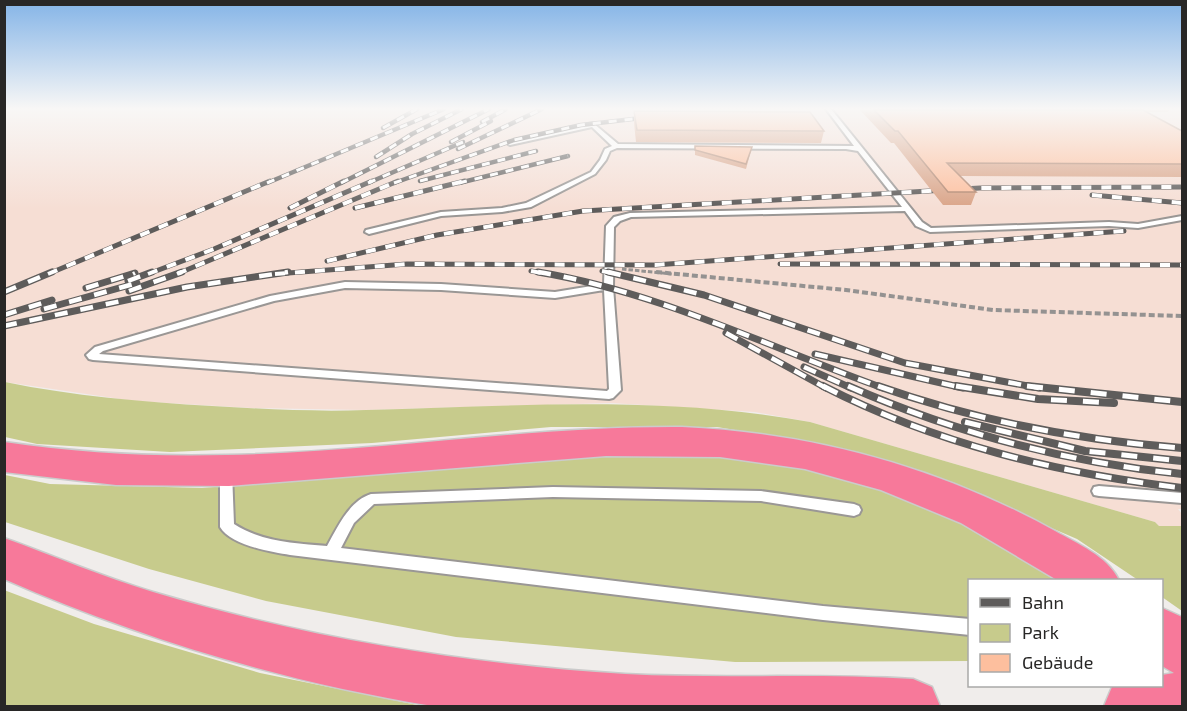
<svg xmlns="http://www.w3.org/2000/svg" width="1187" height="711" viewBox="0 0 1187 711" font-family="'Exo 2',sans-serif">
<style>
.industrial{fill:#f6ded4}
.green{fill:#c7cb8c}
.lines{fill:none;stroke-linecap:round;stroke-linejoin:round}
.service-casing{stroke:#9a9795;stroke-width:4}
.motorway-casing{stroke:#cbcbcb;stroke-width:3}
.path-far1{stroke:#949291;stroke-width:3;stroke-dasharray:4.5 2;stroke-linecap:butt}
.path{stroke:#949291;stroke-width:4;stroke-dasharray:6 3;stroke-linecap:butt}
.service{fill:#fff;fill-rule:evenodd}
.motorway{fill:#f7799a;fill-rule:evenodd}
.rail-far3-casing{stroke:#5e5c5b;stroke-width:4.5}
.rail-far2-casing{stroke:#5e5c5b;stroke-width:5}
.rail-far1-casing{stroke:#5e5c5b;stroke-width:7}
.rail-casing{stroke:#5e5c5b;stroke-width:8}
.rail-far3{stroke:#fff;stroke-width:3;stroke-dasharray:8;stroke-linecap:butt}
.rail-far2{stroke:#fff;stroke-width:4;stroke-dasharray:10;stroke-linecap:butt}
.rail-far1{stroke:#fff;stroke-width:4.5;stroke-dasharray:13;stroke-linecap:butt}
.rail{stroke:#fff;stroke-width:5;stroke-dasharray:16;stroke-linecap:butt}
.wall{fill:#daa488}
.building{fill:#fdbf9e;stroke:#b1866f;stroke-width:1.5}
</style>
<rect width="100%" height="100%" fill="#f0edeb"/>
<polygon class="industrial" points="5,109 1182,109 1182,509 1178,509 1182,514 1182,526 1159,526 1155,522 810,422 755,412 611,403 364,410 251,408 134,401 5,382"/>
<g class="green">
<path d="M5,382C73,396 143,402 212,406C263,409 315,412 366,410C515,406 663,395 810,422L1155,522L1159,526H1182V611L1162,597V580H1138L1077,539L917,470L832,446L717,427H551L372,443L170,452L37,444L5,437Z"/>
<polygon points="609,456 734,457 833,473 932,506 1070,580 970,580 969,661 735,662 456,637 266,601 149,569 5,522 5,475 50,484 202,488"/>
<polygon points="4,590 94,624 260,673 422,706 5,706"/>
</g>
<g class="lines">
<defs>
<g id="service">
<path d="M826,109H831L922,222L931,228L1109,222L1138,224L1182,216V220L1138,228L1109,226L930,232L916,226L905,211L631,217L620,221L614,227L613,287L621,390L613,398L609,399L93,360L89,359L86,355L95,347L270,296L345,282L441,284L555,292L604,284L606,226L614,217L630,213L902,207L858,151L846,149L617,148L610,151L606,160L595,174L531,207L502,212L441,216L369,234L365,232L366,230L441,212L502,208L526,203L591,172L600,160L605,149L612,146L592,127L510,145L508,144V142L593,123L618,144L854,146ZM345,288L441,290L555,298L604,290L609,389L607,391L99,354L103,351L274,301Z"/>
<path d="M226,467L231,469L232,472L234,524C262,542 295,543 327,546C337,528 349,501 371,494L553,487L761,491L854,504L859,506L861,510L859,514L854,516L761,501L553,497L374,504L354,523L341,548L823,606L970,619V635L823,620L290,555C271,552 230,545 220,527V472L221,469Z"/>
<polygon points="1099,486 1182,493 1182,503 1099,496 1094,495 1092,491 1094,487"/>
</g>
<g id="motorway">
<path d="M682,427C814,433 939,467 1055,531C1078,544 1107,556 1119,580H1057L961,523L881,490L805,469L720,457L606,456L229,486L116,485L4,472V442C79,453 152,457 227,455C379,452 530,426 682,427Z"/>
<path d="M4,538C54,556 103,577 153,592C306,638 466,664 625,674C721,679 817,673 913,679L932,687L940,706H433C284,682 142,639 4,579Z"/>
<polygon points="1162,608 1182,617 1182,706 1104,706 1112,687 1162,686 1162,675 1174,673 1162,666"/>
</g>
</defs>
<use href="#service" class="service-casing"/>
<use href="#motorway" class="motorway-casing"/>
<polyline class="path-far1" points="622,269 672,274"/>
<polyline class="path" points="656,272 846,290 993,310 1182,316"/>
<use href="#service" class="service"/>
<use href="#motorway" class="motorway"/>
<defs>
<g id="rail-far3">
<polyline points="482,122 506,109"/>
<polyline points="383,128 417,109"/>
<polyline points="451,142 491,121"/>
<polyline points="458,149 542,109"/>
<polyline points="376,157 412,134 462,109"/>
<polyline points="420,181 536,151"/>
<polyline points="267,183 444,109"/>
<polyline points="341,183 489,109"/>
<polyline points="368,183 463,142"/>
<polyline points="394,183 514,140 581,125 650,117"/>
<polyline points="459,183 568,156"/>
</g>
<g id="rail-far2">
<polyline points="1092,195 1182,203"/>
<polyline points="290,208 344,181"/>
<polyline points="355,208 465,181"/>
<polyline points="327,261 437,235 583,211 980,188 1182,187"/>
<polyline points="780,264 1182,265"/>
<polyline points="531,271 547,274"/>
<polyline points="602,271 617,274"/>
<polyline points="48,274 270,181"/>
<polyline points="133,274 135,273"/>
<polyline points="148,274 214,249 372,181"/>
<polyline points="177,274 398,181"/>
<polyline points="275,274 407,264 655,265 1124,231"/>
</g>
<g id="rail-far1">
<path d="M538,272C659,292 768,347 883,388"/>
<polyline points="608,272 704,295 905,363 1039,388"/>
<polyline points="128,281 152,272"/>
<polyline points="86,288 135,273"/>
<polyline points="129,291 182,272"/>
<polyline points="4,292 52,272"/>
<polyline points="44,309 137,283"/>
<polyline points="4,315 52,300"/>
<polyline points="4,326 187,287 288,272"/>
<polyline points="726,333 826,388"/>
<polyline points="815,354 963,388"/>
<polyline points="804,367 851,388"/>
</g>
<g id="rail">
<path d="M823,386C936,444 1057,473 1182,488"/>
<path d="M848,386C955,433 1065,462 1182,474"/>
<path d="M878,386C977,421 1078,440 1182,448"/>
<polyline points="956,386 1038,399 1114,403"/>
<polyline points="1027,386 1182,402"/>
<polyline points="965,422 1085,451 1182,461"/>
</g>
</defs>
<use href="#rail-far3" class="rail-far3-casing"/>
<use href="#rail-far2" class="rail-far2-casing"/>
<use href="#rail-far1" class="rail-far1-casing"/>
<use href="#rail" class="rail-casing"/>
<use href="#rail-far3" class="rail-far3"/>
<use href="#rail-far2" class="rail-far2"/>
<use href="#rail-far1" class="rail-far1"/>
<use href="#rail" class="rail"/>
</g>
<g class="wall">
<polygon points="860,110 1169,110 1168,112 1147,112 1182,131 1182,177 960,176 976,192 971,205 943,205 894,143 891,143"/>
<polygon points="634,111 824,131 821,143 636,142 634,123"/>
<polygon points="752,147 746,169 695,155 695,150"/>
</g>
<g class="building">
<polygon points="874,110 1143,110 1182,131 1182,164 947,163 976,192 948,192 898,131 895,131"/>
<polygon points="634,111 810,112 824,131 637,130"/>
<polygon points="695,146 752,147 746,164 695,150"/>
</g>
<linearGradient id="sky" x2="0" y2="1"><stop stop-color="#84b4e7"/><stop offset="0.52" stop-color="#f8f7f6"/><stop offset="1" stop-color="#f8f7f6" stop-opacity="0"/></linearGradient>
<rect width="1187" height="209" fill="url(#sky)"/>
<rect width="1187" height="711" fill="none" stroke="#282726" stroke-width="12"/>
<rect x="968" y="579" width="195" height="108" fill="#ffffff" stroke="#a9a9a8" stroke-width="1.5"/>
<rect x="980" y="598" width="30" height="9" fill="#5e5c5b" stroke="#a9a9a8" stroke-width="1.5"/>
<text x="1022" y="609" font-size="18" fill="#282726">Bahn</text>
<rect x="980" y="624" width="30" height="18" fill="#c7cb8c" stroke="#a9a9a8" stroke-width="1.5"/>
<text x="1022" y="639" font-size="18" fill="#282726">Park</text>
<rect x="980" y="654" width="30" height="18" fill="#fdbf9e" stroke="#a9a9a8" stroke-width="1.5"/>
<text x="1022" y="669" font-size="18" fill="#282726">Gebäude</text>
</svg>
